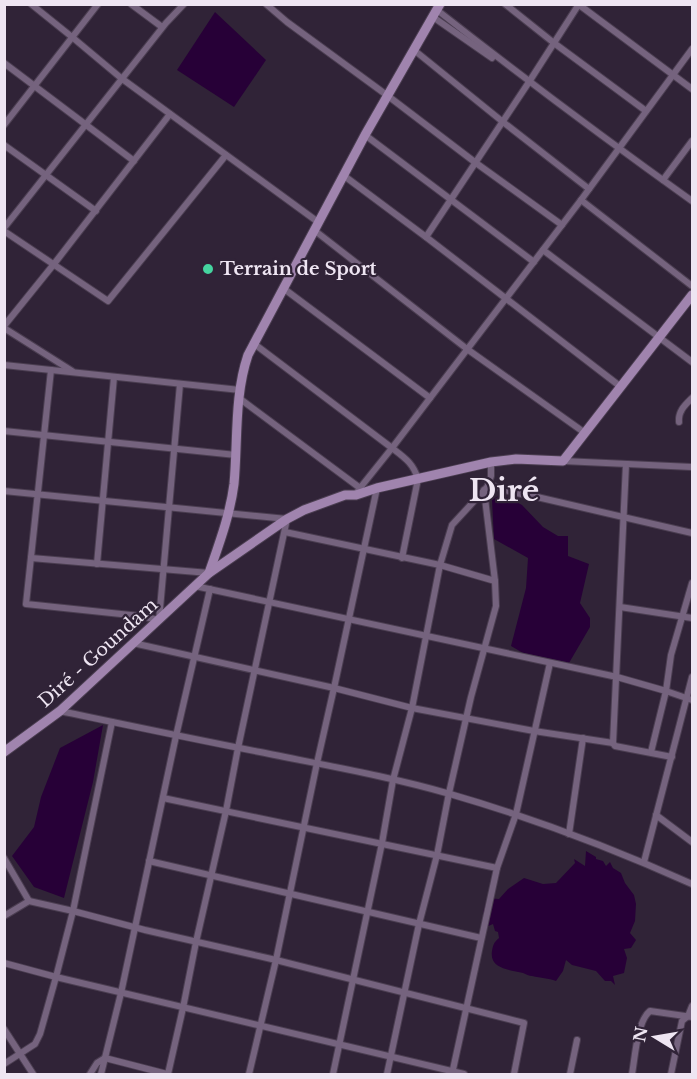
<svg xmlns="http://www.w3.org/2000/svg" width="697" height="1079" viewBox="0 0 697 1079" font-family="'Libre Baskerville',serif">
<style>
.water{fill:#270037}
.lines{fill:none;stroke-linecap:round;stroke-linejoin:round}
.street-casing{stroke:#4b3e51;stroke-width:8}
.secondary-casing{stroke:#4b3e51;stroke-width:11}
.street{stroke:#75637e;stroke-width:6}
.secondary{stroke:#a084ae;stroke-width:9}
.poi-dot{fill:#45d49f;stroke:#302337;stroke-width:2}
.labels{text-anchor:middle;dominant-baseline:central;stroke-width:4.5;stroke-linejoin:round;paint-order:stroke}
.poi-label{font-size:18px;font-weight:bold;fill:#eee5f2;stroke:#302337;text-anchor:start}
.street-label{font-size:18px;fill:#eee5f2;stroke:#302337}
.town-label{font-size:30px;font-weight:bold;fill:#eee5f2;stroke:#302337}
</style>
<rect width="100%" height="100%" fill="#302337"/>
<g class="water">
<polygon points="215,12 266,60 234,107 177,70"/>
<polygon points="501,494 522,505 543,527 558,536 568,536 568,556 589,564 580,603 590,618 590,627 569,663 523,653 511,646 526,588 528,558 494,539 492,500"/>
<polygon points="103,725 93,782 64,898 34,887 12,856 34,827 41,797 60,748"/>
<path d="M586,851L596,857V859L603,861L606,866L610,862L613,868L621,873L625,883L634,895L636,904L635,921L630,933L636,940L631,948L624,949L627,958L624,973L613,976L615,985L611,981H605L596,971L572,965L566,960L563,971L556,981C548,978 541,978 532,976C529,976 526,974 523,973C510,970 489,969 492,951C493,945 494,942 499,938L498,932L495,931L493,924L484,928L483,912L487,898L499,899L508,889L524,878L543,884L556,883L575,863L574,859L585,866Z"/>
</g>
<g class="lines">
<defs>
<g id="street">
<polyline points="31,4 72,37 121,78 318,222"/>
<polyline points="131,4 162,27"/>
<polyline points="266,4 287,22 388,96 476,163 562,225"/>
<polyline points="505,4 554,43 646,111"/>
<polyline points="578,4 692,89"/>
<path d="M437,10C521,76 605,139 692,201"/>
<polyline points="433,17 492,58"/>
<polyline points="414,50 503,122 589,189"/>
<polyline points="4,63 134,161"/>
<polyline points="4,125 98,4"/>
<polyline points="365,135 534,262"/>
<polyline points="4,145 96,211"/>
<polyline points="343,175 426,237 621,387"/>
<polyline points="663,180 692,141"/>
<polyline points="581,200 692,286"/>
<polyline points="4,228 166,23 184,4"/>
<polyline points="314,230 467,349 585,433"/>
<polyline points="4,231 108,301 226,155"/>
<polyline points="426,237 529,82 579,4"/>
<polyline points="543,250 692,362"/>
<polyline points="283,288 430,398"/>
<polyline points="4,326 54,264 170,114"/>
<polyline points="4,328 72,371"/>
<path d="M253,343L392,448C405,458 413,463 418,479L402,558"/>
<polyline points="4,365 240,390"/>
<polyline points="51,370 26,604 140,616 159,620 180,384"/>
<polyline points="239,398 360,488"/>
<path d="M679,422C678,411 685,405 692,398"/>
<polyline points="4,431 236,455"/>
<polyline points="563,461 692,467"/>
<polyline points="626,464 613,743 615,746 672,757"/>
<polyline points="488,484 511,492 537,497 692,533"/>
<polyline points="4,491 287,519 238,748 226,811 196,942 183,1008 168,1074"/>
<polyline points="356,494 360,488 392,448 581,200 692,49"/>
<polyline points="285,532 440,565 495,581"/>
<polyline points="31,558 209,573"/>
<polyline points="97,564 114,377"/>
<polyline points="195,586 617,677 666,691 692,700"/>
<polyline points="620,607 692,618"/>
<polyline points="133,643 334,688 412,708 534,731 613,743"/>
<path d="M60,711C127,725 193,739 260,752C323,765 388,776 450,794C533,818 614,849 692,884"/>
<polyline points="651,752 666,691 671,655 692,583"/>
<polyline points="163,798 497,868"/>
<polyline points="656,815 692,842"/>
<polyline points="569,834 583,738"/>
<polyline points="4,858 29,901"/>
<polyline points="149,861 481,938"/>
<polyline points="644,862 692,677"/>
<polyline points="4,916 29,901 73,911 145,930 276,960 524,1023 514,1074"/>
<polyline points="4,963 56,977 464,1074"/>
<polyline points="4,1029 33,1074"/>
<polyline points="4,1064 35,1044 40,1034 56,977 73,911 112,722"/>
<polyline points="90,1074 97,1063 105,1058 167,1074"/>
<polyline points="101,1074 121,993 176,736 210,589"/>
<polyline points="249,1074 276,960 317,763 334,688 377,488"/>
<polyline points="333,1074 382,843 393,780 412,708 440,565 452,525 488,486 491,476 491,462"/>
<polyline points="387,1074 419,924 437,855 449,793 471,697 496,606 495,581 484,490"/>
<polyline points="452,1074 497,868 516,814 550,663"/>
<polyline points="570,1074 577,1040"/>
<path d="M632,1074C635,1058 637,1021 650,1011L692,1017"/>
<polyline points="671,1074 682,1021 688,1016 692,1006"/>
</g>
<g id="secondary">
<path d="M209,573C219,544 230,515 234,484C238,441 234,396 248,355L365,135L440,4"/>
<polyline points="4,752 60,711 209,573 287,519 304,510 345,495 356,495 377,488 491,462 516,459 563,461 692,295"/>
</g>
</defs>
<use href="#street" class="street-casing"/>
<use href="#secondary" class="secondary-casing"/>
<use href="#street" class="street"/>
<use href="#secondary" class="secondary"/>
</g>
<circle class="poi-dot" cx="208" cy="269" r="6"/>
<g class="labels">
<g class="poi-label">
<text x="220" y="269">Terrain de Sport</text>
</g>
<g class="street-label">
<text transform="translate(98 653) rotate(-42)">Diré - Goundam</text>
</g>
<g class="town-label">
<text x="504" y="490">Diré</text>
</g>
</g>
<rect width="697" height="1079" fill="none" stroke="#eee5f2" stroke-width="12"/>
<g transform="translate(655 1037) rotate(281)" stroke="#302337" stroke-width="4.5" paint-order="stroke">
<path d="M0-4.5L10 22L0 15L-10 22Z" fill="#eee5f2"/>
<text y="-9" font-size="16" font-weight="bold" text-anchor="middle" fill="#eee5f2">N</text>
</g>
</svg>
